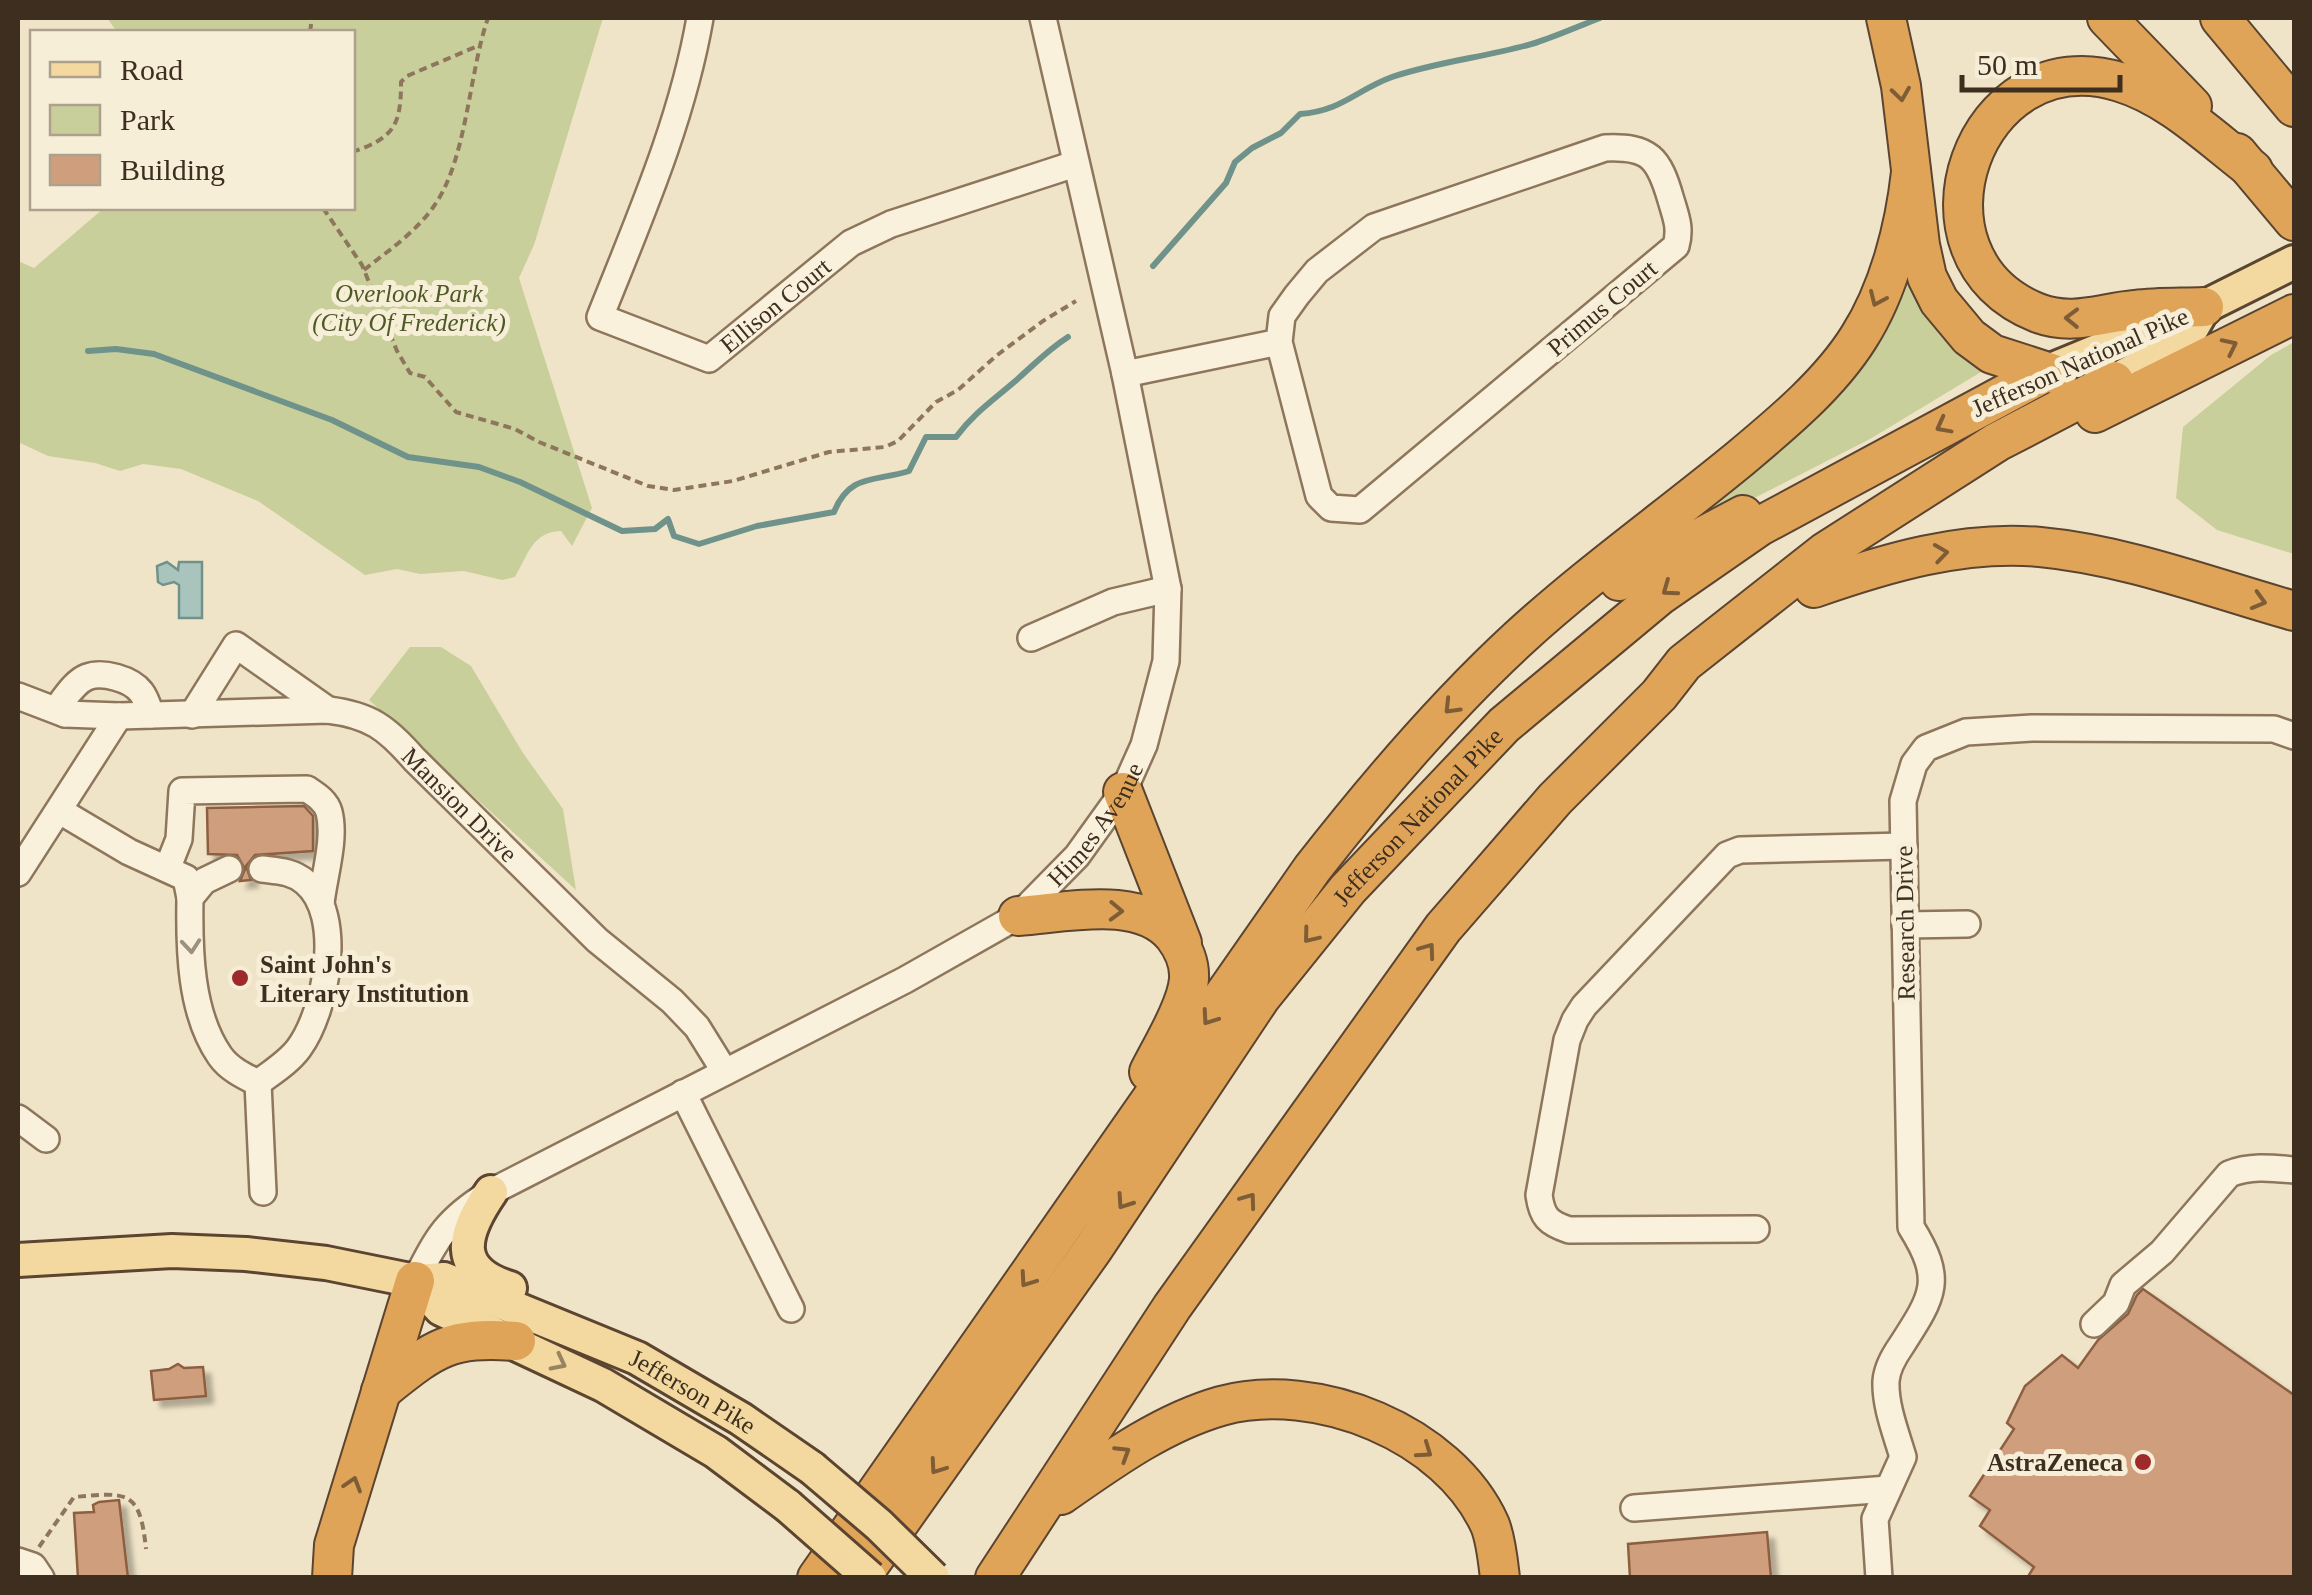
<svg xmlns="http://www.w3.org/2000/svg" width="2312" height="1595" viewBox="0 0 2312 1595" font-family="'Times New Roman',serif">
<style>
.green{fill:#c9cf9b}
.water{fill:#a9c4bc;stroke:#6f938a;stroke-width:2.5}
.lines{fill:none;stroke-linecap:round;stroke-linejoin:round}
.stream{stroke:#6f938a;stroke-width:6}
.building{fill:#cf9f7d;stroke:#8d5f41;stroke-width:2.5;filter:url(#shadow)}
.minor-casing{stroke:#8d765c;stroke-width:30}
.major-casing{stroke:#5b4430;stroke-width:38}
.highway-casing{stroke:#5b4430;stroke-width:42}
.path{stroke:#8d765c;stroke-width:4;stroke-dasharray:8 5;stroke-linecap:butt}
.minor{stroke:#faf1dc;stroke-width:25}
.major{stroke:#f3d9a0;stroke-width:32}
.highway{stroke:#e0a458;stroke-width:38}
.major-bridge-casing{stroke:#5b4430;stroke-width:38;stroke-linecap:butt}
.major-bridge{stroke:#f3d9a0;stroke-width:32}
.oneway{stroke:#7e5d36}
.oneway2{stroke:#9c907e}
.oneway3{stroke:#988460}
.poi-dot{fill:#9e2a2b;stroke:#f7eed8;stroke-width:4}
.labels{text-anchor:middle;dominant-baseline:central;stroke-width:10;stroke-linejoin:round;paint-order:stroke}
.park-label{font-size:25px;font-style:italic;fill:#4d5a26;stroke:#f7eed8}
.street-label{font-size:25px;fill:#3d2e20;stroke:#f7eed8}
.poi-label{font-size:25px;font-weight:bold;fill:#3d2e20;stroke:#f7eed8;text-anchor:start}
</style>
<defs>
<filter id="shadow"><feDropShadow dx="7" dy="7" stdDeviation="2.5" flood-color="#0004"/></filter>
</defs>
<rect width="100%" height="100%" fill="#f0e4c8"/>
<g class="green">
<path d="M107,18H603L534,245L519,278L592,508L572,546L561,531C532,532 528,555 515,577L502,580L464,571L420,574L397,569L365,575L258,501L181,469L143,464L120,471L95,463L48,456L18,442V261L34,268L104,208H352V32H117Z"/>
<polygon points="1902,258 1983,366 1981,372 1870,439 1629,562 1718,489"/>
<polygon points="2294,342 2294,554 2217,530 2176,498 2183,427 2271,355"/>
<polygon points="410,647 441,647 471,666 523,753 563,809 576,890 369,700"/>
</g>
<polygon class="water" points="167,562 178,570 179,562 202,562 202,618 179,618 179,585 174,582 163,585 158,582 157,566"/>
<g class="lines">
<g class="stream">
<path d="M1153,266L1226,183L1235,162L1252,148L1281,133L1300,114C1342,111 1356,90 1392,77C1439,61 1488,57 1535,43C1557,36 1579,26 1600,18"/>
<path d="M88,351L116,349L154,354L332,420L408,457L479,467L520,482L622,531L655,529L668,519L674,536L699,544L757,526L834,512C850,473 875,482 909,471L926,437H956C973,414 992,401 1013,383C1033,366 1046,351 1068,337"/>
</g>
</g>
<g class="building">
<polygon points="304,806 313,816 313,851 255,855 246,866 251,880 240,881 245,869 237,855 208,854 207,808"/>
<polygon points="2143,1289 2294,1395 2294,1578 2027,1578 2034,1567 1980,1526 1990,1510 1970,1496 2014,1429 2007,1423 2025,1386 2062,1355 2078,1368 2098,1340 2128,1314 2137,1295"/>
<polygon points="178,1364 184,1368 203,1367 206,1396 154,1400 151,1371 169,1369"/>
<polygon points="119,1500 128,1578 78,1578 74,1513 94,1512 93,1505 99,1502"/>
<polygon points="1767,1532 1771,1578 1630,1578 1628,1544"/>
</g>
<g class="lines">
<defs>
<g id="minor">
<path id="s1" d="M700,18C682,122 639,219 600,317L709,359L851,243L891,224L1075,164"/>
<path d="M1125,374L1279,342L1282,316L1297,295L1317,271L1374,227L1605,148C1650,146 1659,158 1671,200C1676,217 1681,228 1676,246L1360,510L1331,508L1319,496L1279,342"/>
<polyline points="1031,638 1113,602 1168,589"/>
<path id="s2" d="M18,696L65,714L119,716L328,710C370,715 387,728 414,759L597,940L672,1001L697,1027L725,1072"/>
<path d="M65,714L63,700C69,692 77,681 87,677C103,671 131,679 141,692C146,698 149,709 151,715"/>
<polyline points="192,715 236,645 328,710"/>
<polyline points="60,811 129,852 186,878 190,898"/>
<path d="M168,867L179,839L182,791L307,789C316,795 326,801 329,812C336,839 324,876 321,903"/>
<path d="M229,869L204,881L190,898C189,949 190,1013 220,1056C229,1069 244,1076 258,1083C271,1073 289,1062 299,1048C326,1011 345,915 305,882C292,871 278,871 262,869"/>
<polyline points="18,873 119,716"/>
<polyline points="1905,925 1967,924"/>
<polyline points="258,1083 263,1192"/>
<polyline points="683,1093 791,1309"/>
<polyline points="18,1118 46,1139"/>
<path d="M1756,1229L1569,1230C1548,1223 1542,1217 1539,1195L1567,1040L1575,1020L1584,1006L1727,855L1740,850L1904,846"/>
<path id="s3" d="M415,1281C438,1236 446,1220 491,1192L905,980L1018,916L1077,856L1123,792L1144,745L1166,661L1168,589L1125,374L1043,18"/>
<path d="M2094,1324L2116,1303L2123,1285L2162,1252L2229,1174C2250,1165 2273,1168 2294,1170"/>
<polyline points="1634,1508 1888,1489"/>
<polyline points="18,1561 33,1566 41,1578"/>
<path d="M1879,1578L1875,1519L1903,1457C1896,1433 1885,1406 1886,1381C1887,1369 1894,1356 1901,1346C1934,1295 1944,1280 1911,1227L1903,801L1914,764L1926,748L1966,732L2032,728L2274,729L2294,736"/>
</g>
<g id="major">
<polyline points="2046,372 2204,307 2294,262"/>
<polyline points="2114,381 2183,344 2204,307"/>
<path d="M491,1192C463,1233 451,1270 510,1288"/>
<path id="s4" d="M18,1260L172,1251L246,1254L326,1263L415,1281L444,1279L637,1358L741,1419L812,1468"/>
<polyline points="415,1281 441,1309 603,1385 716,1452 788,1506"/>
</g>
<g id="highway">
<polyline points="1886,18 1901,86 1920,245 1927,277 1939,301 1969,337 1992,354 2057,375"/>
<polyline points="2107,18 2192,106"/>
<polyline points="2220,18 2294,107"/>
<polyline points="2237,153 2294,221"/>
<path d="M2204,307C2181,308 2158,307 2135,310C2100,313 2073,326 2038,313C1896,257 1974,37 2120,82C2170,97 2212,139 2253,170"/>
<polyline points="2095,413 2294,314"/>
<polyline points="1619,581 1743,515"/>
<path d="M1814,588C1886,563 1962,540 2040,547C2126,555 2212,588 2294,611"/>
<polyline points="1123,792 1182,943"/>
<path d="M1018,916C1066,913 1140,894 1174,936C1183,948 1190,963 1189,979C1187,1006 1161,1048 1149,1072"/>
<path d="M381,1391C434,1349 447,1336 516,1341"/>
<path d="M1061,1495C1111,1460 1162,1423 1221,1406C1316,1380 1449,1433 1490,1525C1496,1540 1498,1561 1500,1578"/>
<polyline points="332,1578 334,1545 415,1281"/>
<path d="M817,1578L1312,869C1376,787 1443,708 1519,638C1588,575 1665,520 1737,461C1780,425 1829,385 1859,337C1889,290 1905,227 1911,172"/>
<path id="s5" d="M860,1578L1093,1249L1261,997L1348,889L1504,725L1659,596L1760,526L2046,372"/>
<polyline points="995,1578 1172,1307 1443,928 1555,799 1659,695 1684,663 1825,552 1997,442 2114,381"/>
</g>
</defs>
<use href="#minor" class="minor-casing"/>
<use href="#major" class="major-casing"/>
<use href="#highway" class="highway-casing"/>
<g class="path">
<polyline points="310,32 312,18"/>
<path d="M352,152C395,138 401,124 401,82L407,76L480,45"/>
<polyline points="323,208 362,265 397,351 410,373 425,377 456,412 515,429 539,442 648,486 674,490 733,481 829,452 885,447 898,441 936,402 958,390 996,356 1043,321 1076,301"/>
<path d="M364,270C389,250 415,233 434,206C467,160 469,72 488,18"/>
<path d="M39,1547L74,1497C128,1492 140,1490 146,1549"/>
</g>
<use href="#minor" class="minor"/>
<use href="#major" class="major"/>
<use href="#highway" class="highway"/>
<defs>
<g id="major-bridge">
<polyline points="812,1468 879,1525 933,1578"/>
<polyline points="788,1506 870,1578"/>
</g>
</defs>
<use href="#major-bridge" class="major-bridge-casing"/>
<use href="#major-bridge" class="major-bridge"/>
</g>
<defs><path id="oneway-chevron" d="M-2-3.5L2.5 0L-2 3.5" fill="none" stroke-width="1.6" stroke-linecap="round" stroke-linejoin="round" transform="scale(2.5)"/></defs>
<g class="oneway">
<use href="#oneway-chevron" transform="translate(1901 94) rotate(82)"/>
<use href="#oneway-chevron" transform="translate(1877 299) rotate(114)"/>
<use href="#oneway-chevron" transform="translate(2072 318) rotate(-179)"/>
<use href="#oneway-chevron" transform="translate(2230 346) rotate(-26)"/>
<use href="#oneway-chevron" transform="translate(1943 426) rotate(152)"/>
<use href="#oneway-chevron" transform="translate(1941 553) rotate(-8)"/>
<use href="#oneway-chevron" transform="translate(1669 589) rotate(144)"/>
<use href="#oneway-chevron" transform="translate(2259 601) rotate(16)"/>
<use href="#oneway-chevron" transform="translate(1451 707) rotate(134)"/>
<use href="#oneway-chevron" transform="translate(1116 911) rotate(2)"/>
<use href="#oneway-chevron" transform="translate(1310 936) rotate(129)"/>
<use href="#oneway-chevron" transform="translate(1428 950) rotate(-54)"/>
<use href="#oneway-chevron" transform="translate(1209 1018) rotate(125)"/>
<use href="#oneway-chevron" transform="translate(1249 1200) rotate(-54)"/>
<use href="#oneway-chevron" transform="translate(1124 1202) rotate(124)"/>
<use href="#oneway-chevron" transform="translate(1027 1280) rotate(125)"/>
<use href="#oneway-chevron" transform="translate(1425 1451) rotate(35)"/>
<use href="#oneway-chevron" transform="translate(1123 1453) rotate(-32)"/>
<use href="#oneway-chevron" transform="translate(937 1467) rotate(125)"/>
<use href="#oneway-chevron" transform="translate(353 1484) rotate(-73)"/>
</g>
<use class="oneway2" href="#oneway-chevron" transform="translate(191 946) rotate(85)"/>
<use class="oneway3" href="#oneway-chevron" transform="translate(559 1363) rotate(27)"/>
<g class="poi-dot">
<circle cx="240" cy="978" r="10"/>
<circle cx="2143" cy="1462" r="10"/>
</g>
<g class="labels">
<g class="park-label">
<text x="409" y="293">Overlook Park<tspan x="409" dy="29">(City Of Frederick)</tspan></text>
</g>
<g class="street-label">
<text stroke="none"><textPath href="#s1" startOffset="518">Ellison Court</textPath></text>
<text transform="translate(1602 308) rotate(-40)">Primus Court</text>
<text transform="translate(2080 362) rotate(-24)">Jefferson National Pike</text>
<text stroke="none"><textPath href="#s2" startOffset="480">Mansion Drive</textPath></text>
<text stroke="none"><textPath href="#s5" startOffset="945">Jefferson National Pike</textPath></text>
<text stroke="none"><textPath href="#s3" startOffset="835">Himes Avenue</textPath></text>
<text transform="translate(1905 923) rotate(-91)">Research Drive</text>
<text stroke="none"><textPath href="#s4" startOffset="702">Jefferson Pike</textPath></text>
</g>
<g class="poi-label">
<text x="260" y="964">Saint John's<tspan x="260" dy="29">Literary Institution</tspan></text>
<text x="2123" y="1462" text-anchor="end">AstraZeneca</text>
</g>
</g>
<rect width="2312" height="1595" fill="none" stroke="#3d2e20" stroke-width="40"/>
<rect x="30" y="30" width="325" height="180" fill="#f7eed8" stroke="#ada18e" stroke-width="2.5"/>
<rect x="50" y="62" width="50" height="15" fill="#f3d9a0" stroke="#ada18e" stroke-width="2.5"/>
<text x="120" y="80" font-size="30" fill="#3d2e20">Road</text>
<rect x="50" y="105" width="50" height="30" fill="#c9cf9b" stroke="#ada18e" stroke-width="2.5"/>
<text x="120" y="130" font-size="30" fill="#3d2e20">Park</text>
<rect x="50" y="155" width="50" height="30" fill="#cf9f7d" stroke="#ada18e" stroke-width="2.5"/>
<text x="120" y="180" font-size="30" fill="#3d2e20">Building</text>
<path d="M1962 75v15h158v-15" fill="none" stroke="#3d2e20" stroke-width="5"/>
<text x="1977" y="75" font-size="30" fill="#3d2e20" stroke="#f7eed8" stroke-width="8" paint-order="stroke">50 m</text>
</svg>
